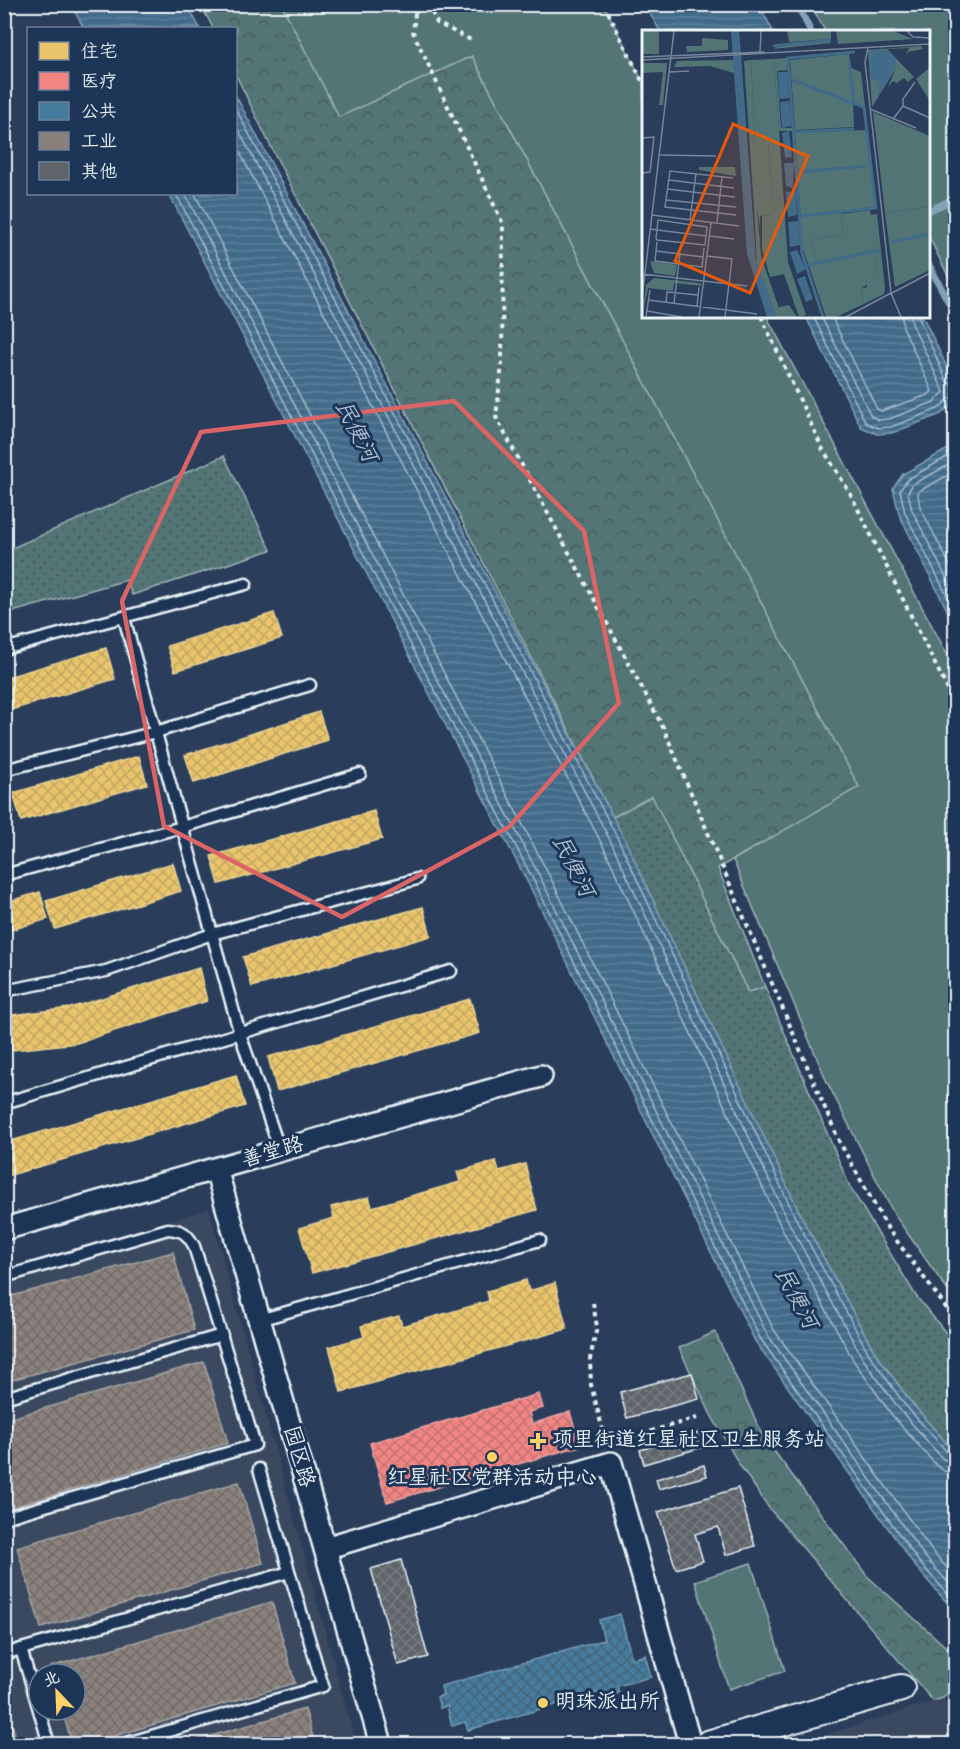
<svg xmlns="http://www.w3.org/2000/svg" width="960" height="1749" viewBox="0 0 960 1749" font-family="'Indie Flower','LXGW WenKai TC',sans-serif">
<style>
.built{fill:#3a4960;fill-rule:evenodd}
.grass{fill:url(#grass-dots);stroke:#9db2b6;stroke-width:1.5}
.forest{fill:url(#forest-crowns);stroke:#9db2b6;stroke-width:1.5}
.garden{fill:#527475;stroke:#9db2b6;stroke-width:1.5}
.water{fill:url(#water-rules);stroke:#84a1b6;stroke-width:1.5}
.homes{fill:url(#homes-cross-hatch);stroke:#e9d295;stroke-width:1.5}
.health{fill:url(#health-cross-hatch);stroke:#efa5a5;stroke-width:1.5}
.public{fill:url(#public-cross-hatch);stroke:#769eb8;stroke-width:1.5}
.industry{fill:url(#industry-cross-hatch);stroke:#a6a3a1;stroke-width:1.5}
.lines{fill:none;stroke-linecap:round;stroke-linejoin:round}
.shore{stroke:#a6bbcc;stroke-width:1.5}
.stream{stroke:#84a1b6;stroke-width:7}
.building{fill:url(#building-cross-hatch);stroke:#e8f1f8;stroke-width:1.5}
.service-casing{stroke:#e8f1f8;stroke-width:15}
.minor-casing{stroke:#e8f1f8;stroke-width:26}
.tertiary-casing{stroke:#e8f1f8;stroke-width:30}
.path{stroke:#e8f1f8;stroke-width:4;stroke-dasharray:4.5 4.5;stroke-linecap:butt}
.service{stroke:#1d3557;stroke-width:10}
.minor{stroke:#1d3557;stroke-width:21}
.tertiary{stroke:#1d3557;stroke-width:26}
.marked{fill:none;stroke:#db6466;stroke-width:4.5;stroke-linejoin:round}
.poi-dot{fill:#ffd166;stroke:#1d3557;stroke-width:2}
.labels{text-anchor:middle;dominant-baseline:central;stroke-width:6;stroke-linejoin:round;paint-order:stroke}
.street-label{font-size:21px;fill:#e8f1f8;stroke:#1d3557}
.poi-label{font-size:21px;fill:#e8f1f8;stroke:#1d3557;text-anchor:start}
.water-label{font-size:22px;font-style:italic;fill:#aec2d2;stroke:#1d3557}
.inset-river{fill:none;stroke:#426b8a;stroke-width:3}
.inset-road{fill:none;stroke:#76869a;stroke-width:1.5}
.view{fill:#e8590c;fill-opacity:0.15;stroke:#e8590c;stroke-width:3}
.inset-edge{fill:none;stroke:#e8f1f8;stroke-width:3}
</style>
<defs>
<pattern id="grass-dots" width="8" height="8" patternUnits="userSpaceOnUse" patternTransform="scale(1.5)"><rect width="8" height="8" fill="#527475"/><path d="M2 2h.1M6 6h.1" fill="none" stroke="#4b5c5d" stroke-width="1.8" stroke-linecap="round"/></pattern>
<pattern id="forest-crowns" width="20" height="18" patternUnits="userSpaceOnUse" patternTransform="scale(1.5)"><rect width="20" height="18" fill="#527475"/><path d="M2 6a3 3 0 1 1 6 0M12 15a3 3 0 1 1 6 0" fill="none" stroke="#4b5c5d"/></pattern>
<pattern id="water-rules" width="6" height="5" patternUnits="userSpaceOnUse" patternTransform="scale(1.5)"><rect width="6" height="5" fill="#426b8a"/><path d="M0 2.5h6" fill="none" stroke="#5d819b"/></pattern>
<pattern id="homes-cross-hatch" width="8" height="8" patternUnits="userSpaceOnUse" patternTransform="scale(1.5)"><rect width="8" height="8" fill="#e9c46a"/><path d="M0 0l8 8M0 8l8-8" fill="none" stroke="#c0a562"/></pattern>
<pattern id="health-cross-hatch" width="8" height="8" patternUnits="userSpaceOnUse" patternTransform="scale(1.5)"><rect width="8" height="8" fill="#f28482"/><path d="M0 0l8 8M0 8l8-8" fill="none" stroke="#be7271"/></pattern>
<pattern id="public-cross-hatch" width="8" height="8" patternUnits="userSpaceOnUse" patternTransform="scale(1.5)"><rect width="8" height="8" fill="#457b9d"/><path d="M0 0l8 8M0 8l8-8" fill="none" stroke="#456478"/></pattern>
<pattern id="industry-cross-hatch" width="8" height="8" patternUnits="userSpaceOnUse" patternTransform="scale(1.5)"><rect width="8" height="8" fill="#8a817c"/><path d="M0 0l8 8M0 8l8-8" fill="none" stroke="#6f6a68"/></pattern>
<pattern id="building-cross-hatch" width="8" height="8" patternUnits="userSpaceOnUse" patternTransform="scale(1.5)"><rect width="8" height="8" fill="#5f646a"/><path d="M0 0l8 8M0 8l8-8" fill="none" stroke="#767b80"/></pattern>
</defs>
<rect width="100%" height="100%" fill="#2a3e5b"/>
<filter id="ink" filterUnits="userSpaceOnUse"><feTurbulence type="fractalNoise" baseFrequency=".0167" numOctaves="2"/><feDisplacementMap in="SourceGraphic" scale="12" xChannelSelector="R" yChannelSelector="G"/><feConvolveMatrix kernelMatrix="1 2 1 2 8 2 1 2 1" color-interpolation-filters="sRGB"/></filter>
<g filter="url(#ink)">
<g class="built">
<path d="M209,1209L356,1744H5V1269ZM39,1674H75V1710H39Z"/>
<polygon points="943,1698 955,1712 955,1744 797,1744"/>
</g>
<g class="grass">
<polygon points="224,456 271,550 132,595 127,580 5,614 5,551"/>
<polygon points="652,795 748,992 765,987 850,1187 916,1296 955,1344 955,1453 910,1401 874,1351 803,1220 613,817"/>
</g>
<g class="forest">
<polygon points="201,5 282,5 339,116 472,56 860,788 718,868 765,987 748,992 652,796 613,817 271,147 236,75 236,28 213,28"/>
<polygon points="715,1332 763,1436 867,1576 955,1655 955,1686 943,1698 933,1701 769,1508 739,1464 711,1415 679,1348"/>
</g>
<g class="garden">
<polygon points="282,5 604,5 643,82 644,316 767,317 955,669 955,1301 894,1214 827,1082 733,860 859,787 472,56 339,117"/>
<polygon points="811,5 955,5 955,290 929,237 928,32 825,31"/>
<polygon points="751,1563 785,1671 729,1689 695,1581"/>
</g>
<g class="water">
<polygon points="71,5 187,5 200,28 84,28"/>
<polygon points="645,5 759,5 773,31 660,31"/>
<polygon points="236,96 624,838 803,1220 874,1351 910,1401 955,1453 955,1612 915,1566 755,1341 531,889 169,194 236,194"/>
<polygon points="806,317 923,317 954,382 955,401 941,414 892,433 877,434 861,427"/>
<polygon points="955,445 955,626 899,514 893,488 903,474"/>
</g>
<g class="homes">
<polygon points="274,613 282,638 175,671 167,646"/>
<polygon points="106,648 115,679 4,712 4,678"/>
<polygon points="319,712 328,740 194,783 185,755"/>
<polygon points="139,756 147,784 21,821 13,793"/>
<polygon points="6,785 14,813 4,816 4,786"/>
<polygon points="374,811 382,839 219,884 211,856"/>
<polygon points="173,863 181,891 55,929 46,901"/>
<polygon points="40,892 48,919 4,932 4,903"/>
<polygon points="423,907 431,936 252,987 243,957"/>
<polygon points="199,968 207,1001 77,1043 4,1051 4,1016 70,1008"/>
<polygon points="470,999 480,1033 277,1091 268,1057"/>
<polygon points="236,1075 245,1106 4,1177 4,1143"/>
<polygon points="496,1161 499,1171 525,1164 537,1210 312,1273 299,1228 334,1218 331,1207 369,1197 372,1207 460,1182 457,1172"/>
<polygon points="526,1280 529,1291 555,1283 567,1329 341,1392 329,1347 364,1337 361,1326 399,1316 402,1326 489,1301 487,1291"/>
</g>
<polygon class="health" points="539,1394 543,1408 529,1412 532,1424 570,1412 580,1446 387,1502 370,1443"/>
<polygon class="public" points="620,1614 632,1659 645,1655 651,1677 617,1686 619,1693 602,1698 600,1692 468,1730 465,1722 452,1726 447,1706 440,1708 437,1697 443,1695 441,1686 604,1640 599,1620"/>
<g class="industry">
<polygon points="173,1252 194,1330 4,1382 4,1298"/>
<polygon points="204,1362 228,1443 6,1509 4,1420"/>
<polygon points="239,1482 263,1563 41,1628 17,1547"/>
<polygon points="272,1602 295,1683 87,1744 72,1744 62,1710 75,1710 75,1674 52,1674 50,1667"/>
<polygon points="4,1698 18,1744 4,1744"/>
<polygon points="305,1709 315,1744 183,1744"/>
</g>
<g class="lines">
<g class="shore">
<polyline points="236,109 619,841 798,1223 869,1354 905,1405 949,1454 956,1456"/>
<polyline points="236,125 612,844 791,1227 863,1359 900,1410 943,1459 956,1464"/>
<polyline points="236,145 604,848 783,1231 855,1363 892,1415 936,1465 944,1471 956,1473"/>
<polyline points="176,194 537,887 760,1338 919,1562 956,1603"/>
<polyline points="185,194 543,883 767,1334 925,1557 956,1591"/>
<polyline points="195,194 551,879 774,1330 932,1551 956,1578"/>
<polyline points="813,316 866,423 878,428 891,427 938,409 950,398 956,397"/>
<polyline points="821,316 871,416 879,420 889,419 934,402 944,392 912,324 911,316"/>
<polyline points="831,316 877,409 881,411 928,395 932,391 903,327 902,316"/>
<polyline points="918,316 947,382 956,386"/>
<polyline points="956,452 908,479 900,490 905,513 956,613"/>
<polyline points="956,461 913,484 908,492 912,510 956,597"/>
<polyline points="956,471 919,491 918,494 920,507 956,577"/>
</g>
<g class="stream">
<polyline points="797,4 811,32"/>
<polyline points="928,211 956,198"/>
<polyline points="928,263 956,316"/>
</g>
</g>
<g class="building">
<polygon points="692,1373 699,1399 627,1418 620,1392"/>
<polygon points="706,1431 710,1445 644,1464 640,1450"/>
<polygon points="704,1465 707,1476 659,1489 656,1479"/>
<polygon points="738,1488 755,1546 726,1555 718,1527 695,1534 703,1561 676,1569 658,1512"/>
<polygon points="401,1560 428,1657 398,1665 371,1569"/>
</g>
<g class="lines">
<defs>
<g id="service">
<polyline points="124,618 240,1034 280,1151"/>
<polyline points="4,649 246,584"/>
<polyline points="4,770 156,732 310,685"/>
<polyline points="4,875 182,827 360,774"/>
<polyline points="4,991 106,971 212,934 417,879"/>
<polyline points="4,1103 451,971"/>
<path d="M4,1277L168,1229C182,1230 187,1233 194,1246L255,1445L4,1518"/>
<polyline points="259,1320 540,1240"/>
<polyline points="4,1398 222,1335"/>
<polyline points="21,1649 49,1744"/>
<polyline points="4,1654 289,1572"/>
<polyline points="124,1744 323,1686 259,1469"/>
</g>
<g id="minor">
<polyline points="216,1169 381,1744"/>
<polyline points="4,1229 541,1076"/>
<polyline points="325,1548 611,1463 690,1744"/>
</g>
<polyline id="tertiary" points="708,1744 901,1688"/>
</defs>
<use href="#service" class="service-casing"/>
<use href="#minor" class="minor-casing"/>
<use href="#tertiary" class="tertiary-casing"/>
<g class="path">
<polyline points="416,4 413,32 503,224 502,363 496,417 663,727 839,1141 888,1229 956,1321"/>
<polyline points="428,4 437,23 471,40"/>
<polyline points="604,4 644,85"/>
<polyline points="761,316 822,448 849,491 947,688 956,703"/>
<polyline points="593,1303 597,1327 590,1359 591,1385 606,1442"/>
<polyline points="616,1441 697,1418"/>
</g>
<use href="#service" class="service"/>
<use href="#minor" class="minor"/>
<use href="#tertiary" class="tertiary"/>
</g>
</g>
<path class="marked" d="M454,401L584,531L619,703L509,827L342,917L164,826L122,601L201,432Z"/>
<g class="poi-dot">
<path d="M535 1432h6v6h6v6h-6v6h-6v-6h-6v-6h6z"/>
<circle cx="492" cy="1457" r="6"/>
<circle cx="543" cy="1703" r="6"/>
</g>
<g class="labels">
<g class="street-label">
<text transform="translate(273 1153) rotate(-16)">善堂路</text>
<text transform="translate(298 1457) rotate(74)">园区路</text>
</g>
<g class="poi-label">
<text x="552" y="1441">项里街道红星社区卫生服务站</text>
<text x="492" y="1479" text-anchor="middle">红星社区党群活动中心</text>
<text x="555" y="1703">明珠派出所</text>
</g>
<g class="water-label">
<text transform="translate(355 432) rotate(63)">民便河</text>
<text transform="translate(572 867) rotate(63)">民便河</text>
<text transform="translate(795 1299) rotate(62)">民便河</text>
</g>
</g>
<g transform="translate(642 30)">
<rect width="288" height="288" fill="#2a3e5b"/>
<path d="M145,1H189V9L147,12ZM187,10L189,13L131,19L146,13ZM57,137H93L94,146L57,140ZM112,178H115L119,226L140,287H134L115,234Z" fill="#527475"/>
<path d="M0,1H17V24H0ZM60,8L86,10V20L45,22L44,16H60ZM279,16L281,19L266,22L262,29L267,18L245,19L272,47L266,52L262,48L255,53L251,51L246,57L254,38L230,77L226,20ZM207,24L209,38L219,42L223,77L211,73L212,97L153,100L148,30ZM145,28L146,40L135,41L139,98H151V101H137L132,29ZM92,30V43L68,36L32,37L35,31ZM109,30L113,114H126L132,184L118,186V197L115,178H112L102,31ZM0,33H25L21,75H17L21,42L0,43ZM286,39L288,41V71L274,49ZM231,82L250,90L249,113L235,115ZM288,176V240L253,257L243,183ZM228,180L236,246L219,259L222,274L194,287H184L167,236L174,234L170,209L201,205L199,184ZM147,275L155,287H135L133,278Z" fill="#527475"/>
<path d="M194,1H251L271,9L196,14ZM132,29L146,232L164,285L157,287L142,244L128,247L120,219V186L132,184L126,114H113L109,30ZM250,90L288,106V176L243,183L235,115L248,113ZM224,100L233,177L199,181L201,205L170,209L174,234L167,236L161,219L153,103ZM235,184L243,258L242,264L222,274L219,259L225,257L224,248L236,246L228,185ZM8,231L35,235L33,246L12,243ZM12,248L58,253L60,256L32,253L31,261L6,258L0,287L4,255Z" fill="#527475"/>
<path d="M89,1H97L98,12L114,229L134,287H125L105,224ZM232,20H244L253,27L254,35L236,66L238,52L229,49L228,26ZM136,42H146L147,68L137,69ZM147,71L150,96L140,98L138,72ZM147,101L150,127L143,128L140,103ZM142,133H152L151,158L144,156ZM154,161L155,185L146,187L144,162ZM156,191L158,215L148,217L146,192ZM155,220L164,239L155,244L148,222ZM163,246L171,269L164,272L155,249Z" fill="#426b8a"/>
<path class="inset-river" d="M131,16L189,10M207,31L212,72M148,49L222,77L234,178L158,186M152,102L212,99M155,142L225,136M250,212L288,204M166,235L238,220M181,287L160,223L146,28L213,22"/>
<path class="inset-road" d="M265,1L271,7L288,8M226,18L223,32L249,263L259,287M118,23L119,1M0,27L123,22M0,30L288,14M28,42L47,41M261,76V69L273,52M228,79L274,98M251,89L261,76L288,88M0,108L12,107L8,142L0,143M18,125L74,126M91,148L28,141L23,177L94,185M27,150L92,158M25,159L93,167M24,170L94,177M10,185L97,196M48,190L54,143M75,192L80,147M9,199L15,200L64,206L65,197L16,190L15,200L14,208L15,210L63,215L64,206M67,206L92,209M15,212L13,231L60,237L62,218M14,221L61,227M65,226L90,229L83,287M0,244L105,256M250,263L288,243M0,268L32,1M6,270L115,284M24,272L25,262L56,265M32,273L38,224M55,276L57,257M5,281L40,287M4,287L8,260M57,287L69,193M204,287L249,263"/>
<path class="view" d="M91,94L166,126L108,263L33,231Z"/>
<rect width="288" height="288" class="inset-edge"/>
</g>
<rect width="960" height="1749" fill="none" stroke="#1d3557" stroke-width="24"/>
<rect x="12" y="12" width="936" height="1725" fill="none" stroke="#e8f1f8" stroke-width="2" filter="url(#ink)"/>
<rect x="27" y="27" width="210" height="168" fill="#1d3557" stroke="#6e8097" stroke-width="1.5"/>
<rect x="39" y="42" width="30" height="18" fill="#e9c46a" stroke="#6e8097" stroke-width="1.5"/>
<text x="81" y="57" font-size="18" fill="#e8f1f8">住宅</text>
<rect x="39" y="72" width="30" height="18" fill="#f28482" stroke="#6e8097" stroke-width="1.5"/>
<text x="81" y="87" font-size="18" fill="#e8f1f8">医疗</text>
<rect x="39" y="102" width="30" height="18" fill="#457b9d" stroke="#6e8097" stroke-width="1.5"/>
<text x="81" y="117" font-size="18" fill="#e8f1f8">公共</text>
<rect x="39" y="132" width="30" height="18" fill="#8a817c" stroke="#6e8097" stroke-width="1.5"/>
<text x="81" y="147" font-size="18" fill="#e8f1f8">工业</text>
<rect x="39" y="162" width="30" height="18" fill="#5f646a" stroke="#6e8097" stroke-width="1.5"/>
<text x="81" y="177" font-size="18" fill="#e8f1f8">其他</text>
<g transform="translate(57 1692) rotate(337)"><circle r="28" fill="#1d3557" stroke="#6e8097" stroke-width="1.5"/>
<path d="M0-4.5L10 22L0 15L-10 22Z" fill="#ffd166"/>
<text y="-9" font-size="16" font-weight="bold" text-anchor="middle" fill="#e8f1f8">北</text>
</g>
</svg>
